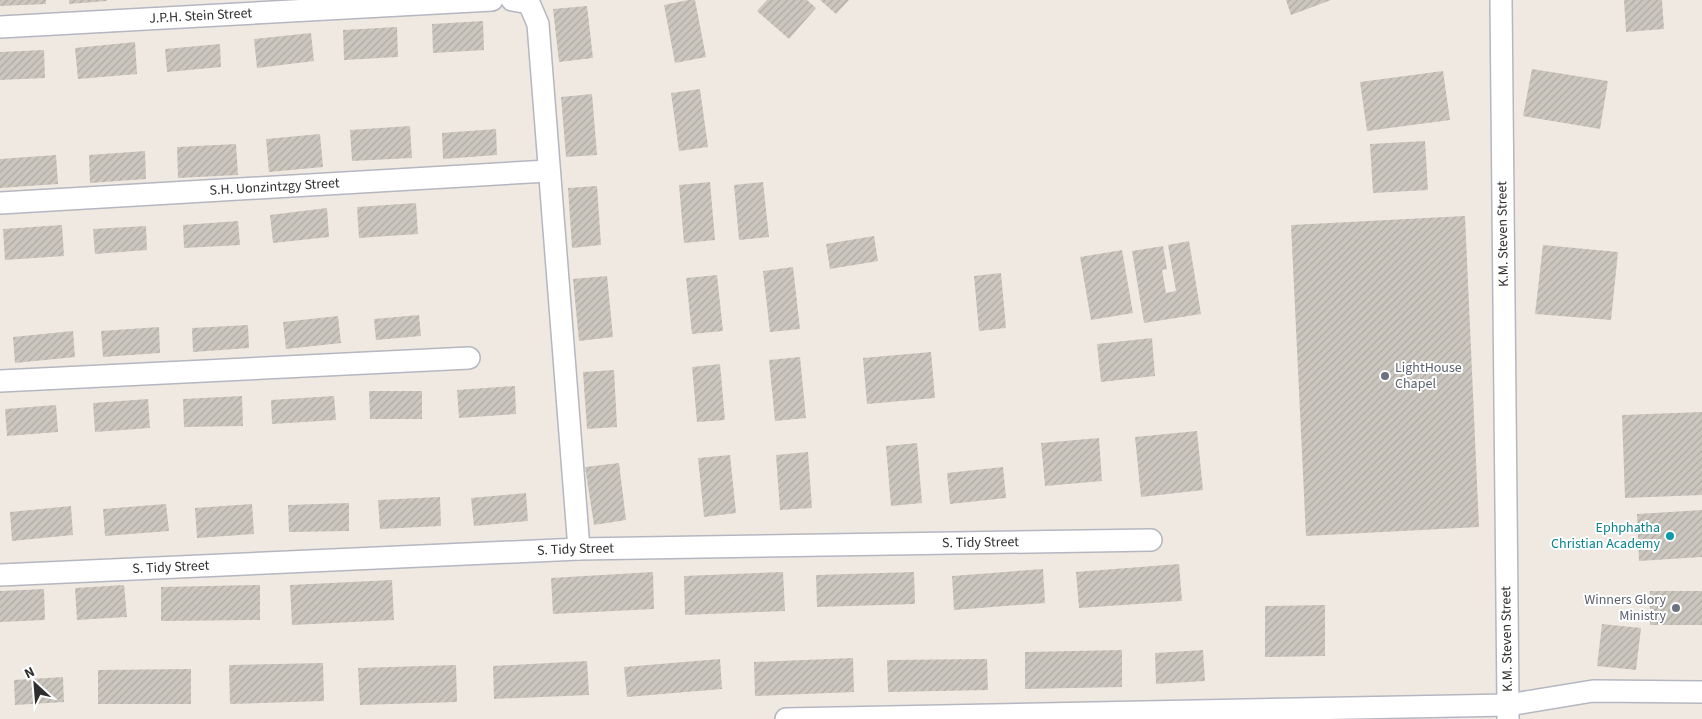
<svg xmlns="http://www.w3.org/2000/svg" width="1702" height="719" viewBox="0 0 1702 719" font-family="'Source Sans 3',sans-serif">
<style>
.building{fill:url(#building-hatch)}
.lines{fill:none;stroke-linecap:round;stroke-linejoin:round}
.street-casing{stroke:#b4b7c1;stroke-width:24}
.street{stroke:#fff;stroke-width:21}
.worship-dot{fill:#6b7280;stroke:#fff;stroke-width:2}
.culture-dot{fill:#0f9aa8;stroke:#fff;stroke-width:2}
.labels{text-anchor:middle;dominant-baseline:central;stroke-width:4;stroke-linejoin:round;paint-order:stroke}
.street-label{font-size:14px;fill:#2e2e2e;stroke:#fff}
.worship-label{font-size:14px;fill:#5b616d;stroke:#fff;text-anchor:start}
.culture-label{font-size:14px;fill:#0d838f;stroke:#fff;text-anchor:end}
</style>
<defs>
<pattern id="building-hatch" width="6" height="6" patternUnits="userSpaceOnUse" patternTransform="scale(1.25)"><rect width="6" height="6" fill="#cbc7bf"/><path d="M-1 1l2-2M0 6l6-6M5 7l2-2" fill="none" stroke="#afaba4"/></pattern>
</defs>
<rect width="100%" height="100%" fill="#efe9e1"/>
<g class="building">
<polygon points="0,0 46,0 46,4 0,6"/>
<polygon points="69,0 107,0 107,1 69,4"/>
<polygon points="688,0 695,0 706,57 675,63 664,5"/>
<polygon points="767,0 807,0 816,8 789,39 757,11"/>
<polygon points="820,0 849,0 836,14"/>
<polygon points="1286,0 1331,0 1291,15"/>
<polygon points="1624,0 1662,0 1664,29 1626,32"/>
<polygon points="587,6 593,58 559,62 553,9"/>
<polygon points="483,21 484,50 433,53 432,24"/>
<polygon points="397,27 398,57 344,60 343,30"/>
<polygon points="311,33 314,61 257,68 254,39"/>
<polygon points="135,42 137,74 78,79 75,48"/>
<polygon points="220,44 221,67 167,72 165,49"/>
<polygon points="44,50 45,78 0,80 0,52"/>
<polygon points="1532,69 1608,81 1600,129 1523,116"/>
<polygon points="1443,71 1450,120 1367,131 1360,82"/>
<polygon points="700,89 708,147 679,151 671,93"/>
<polygon points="592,94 597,155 566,157 561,97"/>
<polygon points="410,126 412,158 352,161 350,130"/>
<polygon points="496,129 497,155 443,159 442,133"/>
<polygon points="320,134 323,167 269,172 266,139"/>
<polygon points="1425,141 1428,190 1373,193 1370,144"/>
<polygon points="236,144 238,175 178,178 177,147"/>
<polygon points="145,151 146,179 90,183 89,155"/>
<polygon points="56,155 58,184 0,188 0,159"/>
<polygon points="710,182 715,240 684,243 679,185"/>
<polygon points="763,182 769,237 739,240 734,185"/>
<polygon points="597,186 601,245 572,248 568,188"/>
<polygon points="416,203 418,234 359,238 357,207"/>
<polygon points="327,208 329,237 273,243 270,215"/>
<polygon points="1465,216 1479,527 1306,536 1291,225"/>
<polygon points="238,221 240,245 184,248 183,225"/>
<polygon points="62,225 64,256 5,260 3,229"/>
<polygon points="146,226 147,250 95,254 93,229"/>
<polygon points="874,236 878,261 830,269 826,244"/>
<polygon points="1189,241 1201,314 1144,323 1132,251 1163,246 1167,269 1162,270 1166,293 1176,291 1168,245"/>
<polygon points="1543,245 1618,252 1611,320 1535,314"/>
<polygon points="1122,250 1133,313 1091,320 1080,257"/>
<polygon points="793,267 800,329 770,332 763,271"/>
<polygon points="1001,273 1006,328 979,331 974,276"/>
<polygon points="717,275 723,331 692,334 686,278"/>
<polygon points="607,276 613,337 579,341 573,279"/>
<polygon points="419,315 421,336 376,340 374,319"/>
<polygon points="338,316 341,343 286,349 283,322"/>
<polygon points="248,325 249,348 193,352 192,328"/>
<polygon points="159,327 160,353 103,357 101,331"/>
<polygon points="73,331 75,357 15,363 13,337"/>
<polygon points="1152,338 1155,376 1101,382 1097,344"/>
<polygon points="931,352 935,398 867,404 863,358"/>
<polygon points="800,357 806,418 775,421 769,360"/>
<polygon points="720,364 725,420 697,422 692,367"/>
<polygon points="614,370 617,427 587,429 583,372"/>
<polygon points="515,386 516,414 459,418 457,390"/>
<polygon points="369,391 422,391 422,419 370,419"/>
<polygon points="242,396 243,426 184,427 183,399"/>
<polygon points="334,396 336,420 272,424 271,400"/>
<polygon points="148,399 150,428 95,432 93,403"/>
<polygon points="56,405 58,432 7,436 5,409"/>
<polygon points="1702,412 1702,495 1625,498 1622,415"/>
<polygon points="1197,431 1203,490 1141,497 1135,437"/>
<polygon points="1099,438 1102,481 1045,486 1041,443"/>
<polygon points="917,443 922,503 891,506 886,446"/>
<polygon points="808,452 812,508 780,510 776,455"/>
<polygon points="730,455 736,513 704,517 698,458"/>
<polygon points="619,463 626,520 594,525 585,467"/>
<polygon points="1003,467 1006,498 950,504 947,473"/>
<polygon points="526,493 528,521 474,526 471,498"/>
<polygon points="440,497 441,526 380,529 378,500"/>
<polygon points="349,503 349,531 289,532 288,505"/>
<polygon points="166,504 169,531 105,536 103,509"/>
<polygon points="252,504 254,534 197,538 195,508"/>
<polygon points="71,506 73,535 12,541 10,512"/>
<polygon points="1702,510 1702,557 1639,561 1637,514"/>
<polygon points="1179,564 1182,601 1079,608 1076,572"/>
<polygon points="1043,569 1045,603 954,610 952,576"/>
<polygon points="653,572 654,609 553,614 551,578"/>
<polygon points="783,572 785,611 685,615 684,576"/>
<polygon points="914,572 915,604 817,607 816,575"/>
<polygon points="392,580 394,620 292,625 290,585"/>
<polygon points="124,585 127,617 77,620 75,588"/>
<polygon points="260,585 260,620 161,621 161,587"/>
<polygon points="44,589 45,620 0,622 0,591"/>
<rect x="1650" y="591" width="52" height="34"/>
<polygon points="1325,605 1325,656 1265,657 1265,606"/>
<polygon points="1602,624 1641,628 1636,670 1597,666"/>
<polygon points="1122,650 1122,687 1025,689 1025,652"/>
<polygon points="1203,650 1205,681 1156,684 1155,653"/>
<polygon points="853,658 854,692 755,696 754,662"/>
<polygon points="720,659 722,689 627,697 624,667"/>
<polygon points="987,659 988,690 888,692 887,660"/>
<polygon points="587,661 589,695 494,699 493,666"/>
<polygon points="323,663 324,701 230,704 229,665"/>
<polygon points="456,665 457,702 360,705 358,668"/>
<polygon points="191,669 191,704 98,704 98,670"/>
<polygon points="63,677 64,702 15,705 14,680"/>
</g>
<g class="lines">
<defs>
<g id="street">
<polyline points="512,0 529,3 538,24 579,549"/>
<path id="s1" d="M0,27L492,0"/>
<path id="s2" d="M0,203L548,171"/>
<polyline points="0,381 469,358"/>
<path id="s3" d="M0,575L579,549L1151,540"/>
<polyline points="786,719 1508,705 1501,0"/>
<polyline points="1508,719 1508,705 1593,691 1702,692"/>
</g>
</defs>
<use href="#street" class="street-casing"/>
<use href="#street" class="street"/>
</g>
<g class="worship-dot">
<circle cx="1385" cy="376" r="5"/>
<circle cx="1676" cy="608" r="5"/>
</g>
<circle class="culture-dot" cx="1670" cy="536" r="5"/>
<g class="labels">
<g class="street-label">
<text stroke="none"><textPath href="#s1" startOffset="201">J.P.H. Stein Street</textPath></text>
<text stroke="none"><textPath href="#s2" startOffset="275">S.H. Uonzintzgy Street</textPath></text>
<text transform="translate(1503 234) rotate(-91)">K.M. Steven Street</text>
<text stroke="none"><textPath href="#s3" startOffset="981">S. Tidy Street</textPath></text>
<text stroke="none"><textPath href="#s3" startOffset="576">S. Tidy Street</textPath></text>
<text stroke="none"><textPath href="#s3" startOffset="171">S. Tidy Street</textPath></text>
<text transform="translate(1507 639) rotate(-91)">K.M. Steven Street</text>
</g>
<g class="worship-label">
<text x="1395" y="368">LightHouse<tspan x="1395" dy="16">Chapel</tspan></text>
<text x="1666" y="600" text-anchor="end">Winners Glory<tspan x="1666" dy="16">Ministry</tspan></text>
</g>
<g class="culture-label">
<text x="1660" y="528">Ephphatha<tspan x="1660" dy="16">Christian Academy</tspan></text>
</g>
</g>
<g transform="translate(35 684) rotate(334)" stroke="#ffffff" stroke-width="4" paint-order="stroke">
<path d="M0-4L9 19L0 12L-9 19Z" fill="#2e2e2e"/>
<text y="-8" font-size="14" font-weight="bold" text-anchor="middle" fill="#2e2e2e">N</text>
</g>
</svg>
